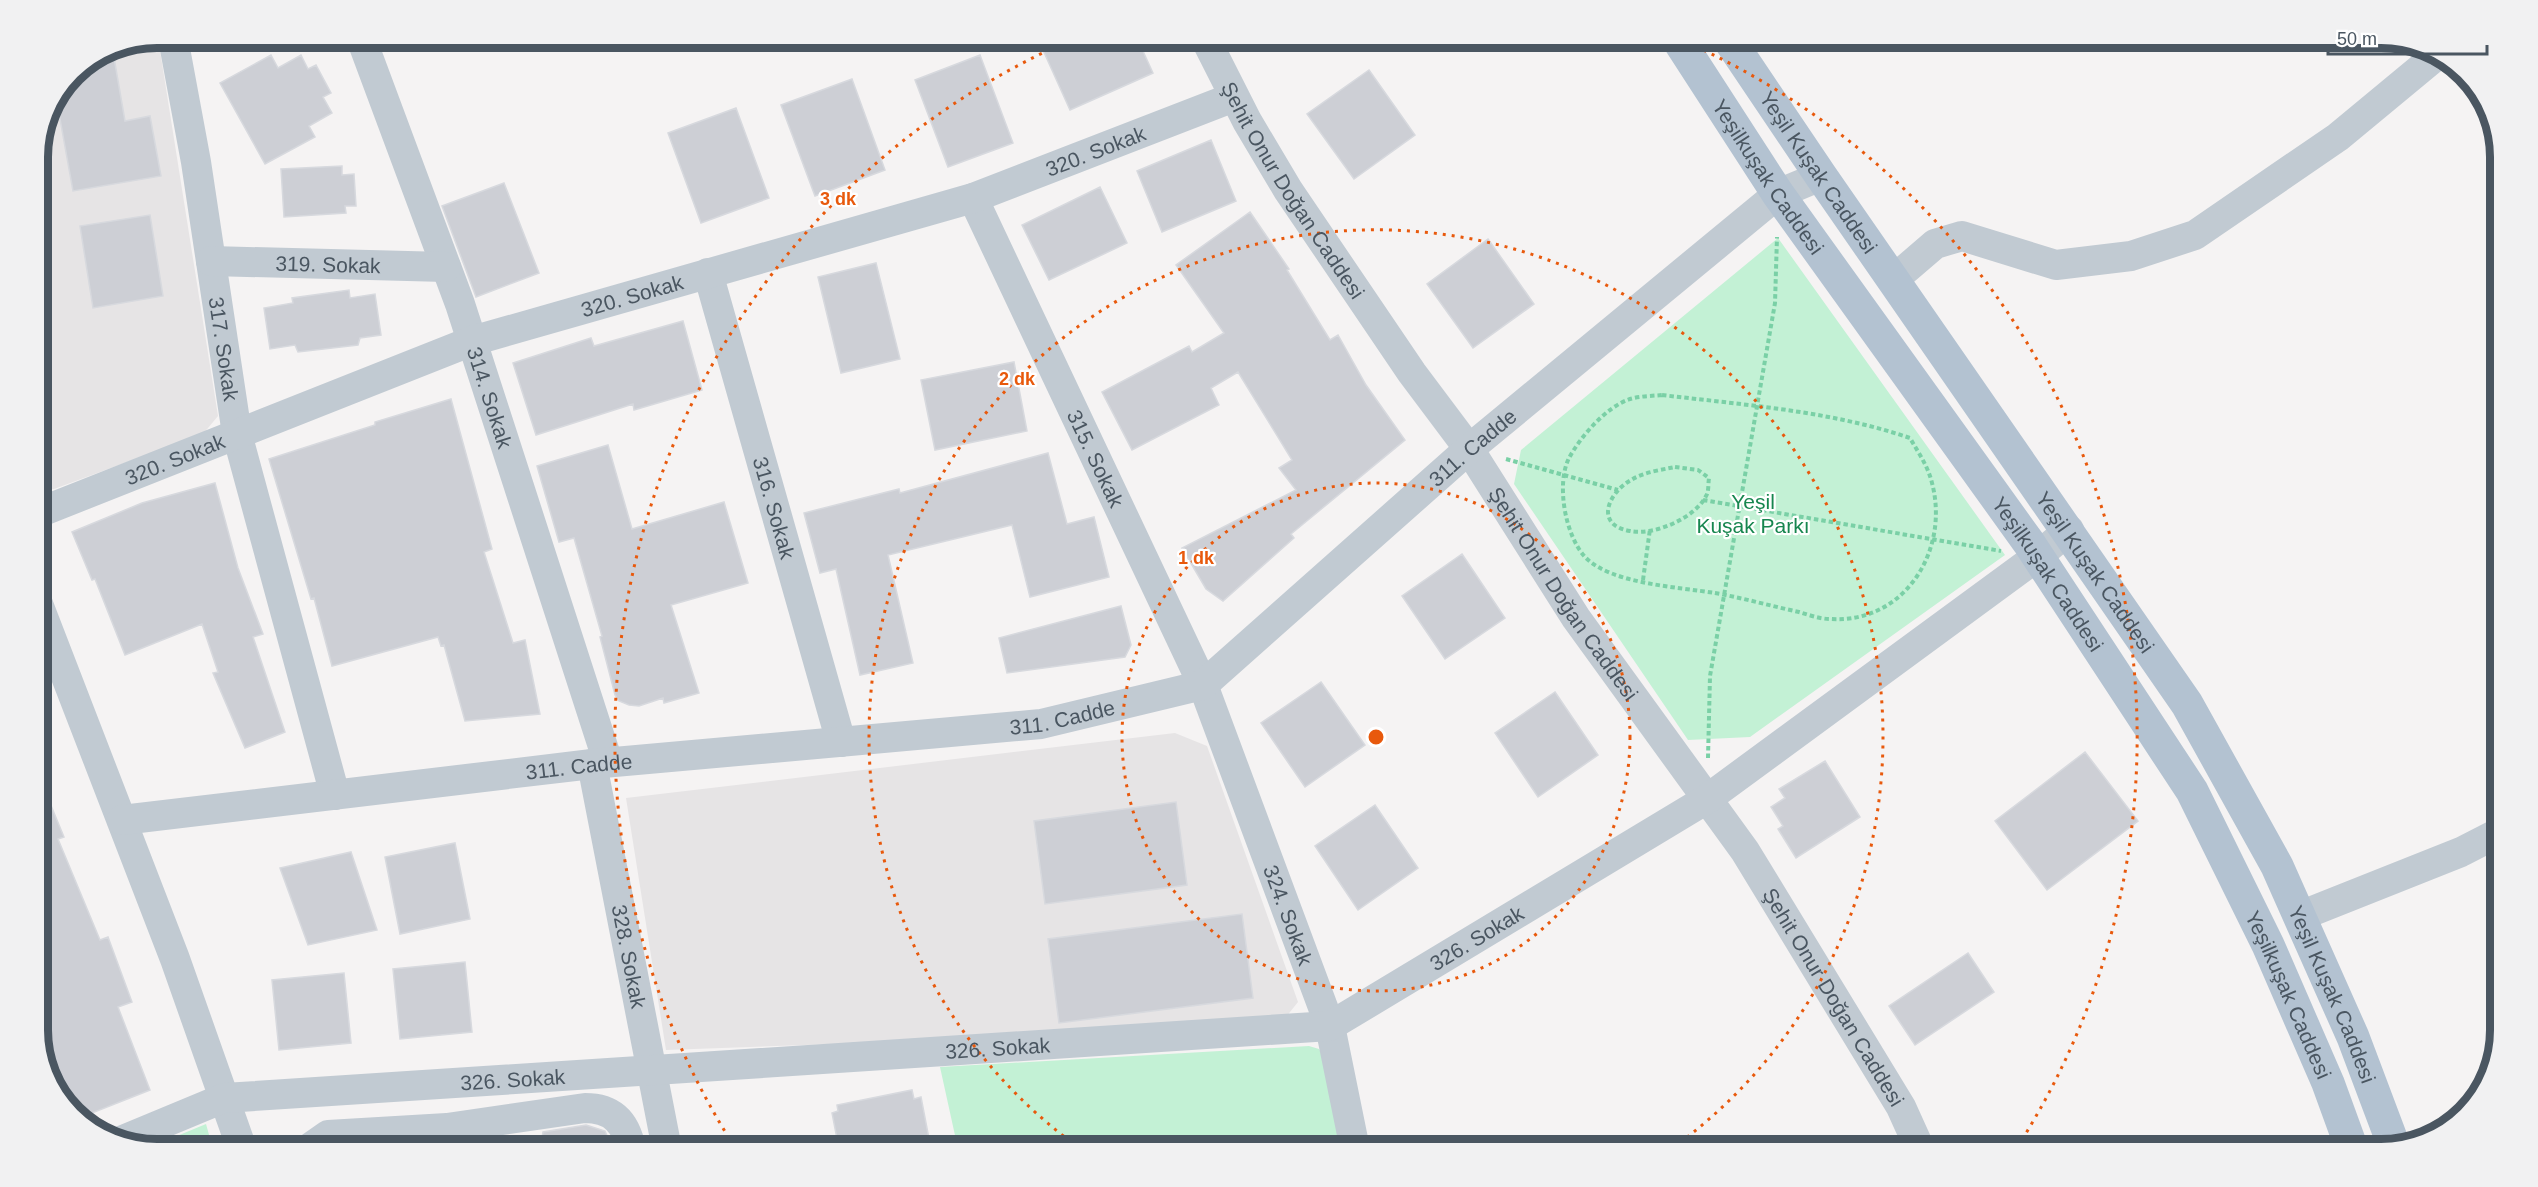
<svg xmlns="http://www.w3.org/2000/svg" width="2538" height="1187" viewBox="0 0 2538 1187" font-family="Arial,sans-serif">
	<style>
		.education { fill: #e6e4e5 }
		.green { fill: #c3f1d5 }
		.building { fill: #cdcfd5; stroke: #d7d9de; stroke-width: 1.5 }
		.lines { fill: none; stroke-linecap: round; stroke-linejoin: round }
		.path { stroke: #7ad0a6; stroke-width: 4; stroke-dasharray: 4.5 3; stroke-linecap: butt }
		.minor { stroke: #c1cad2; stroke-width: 30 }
		.major { stroke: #b3c2d1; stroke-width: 33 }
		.ring { fill: none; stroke: #e8590c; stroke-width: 3; stroke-dasharray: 3 6 }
		.labels { text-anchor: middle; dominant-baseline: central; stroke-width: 4.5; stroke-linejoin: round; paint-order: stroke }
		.street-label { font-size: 21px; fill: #4a5661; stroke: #fff }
		.park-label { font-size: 21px; fill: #17864f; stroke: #fff }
		.rim { fill: none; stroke: #4a5661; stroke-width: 8 }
		.centre { fill: #e8590c; stroke: #fff; stroke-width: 3 }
		.ring-label { font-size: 18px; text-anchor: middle; font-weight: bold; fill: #e8590c; stroke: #fff; stroke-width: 4.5; stroke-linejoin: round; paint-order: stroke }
	</style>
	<rect width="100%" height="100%" fill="#f5f3f3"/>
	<path class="education" d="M 158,38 L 218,416 L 203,434 L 54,489 L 38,488 L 38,150 L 47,111 L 73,72 L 112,46 Z
		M 1175,733 L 1207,746 L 1298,1002 L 1286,1017 L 1006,1038 L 666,1050 L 626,798 Z"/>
	<path class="green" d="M 1778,238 L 2005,555 L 1750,737 L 1688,740 L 1514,484 L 1521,450 Z
		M 1309,1046 L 1319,1049 L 1324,1056 L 1342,1149 L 958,1149 L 940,1067 Z
		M 206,1124 L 213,1149 L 148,1148 Z"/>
	<path class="building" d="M 1066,38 L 1137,38 L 1153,73 L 1070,110 L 1042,48 Z
		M 112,46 L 125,121 L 150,116 L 161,176 L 73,191 L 56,97 L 73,72 Z
		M 271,55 L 278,68 L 301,55 L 308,69 L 316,65 L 331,93 L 323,97 L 332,113 L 309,126 L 315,137 L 265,164 L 220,83 Z
		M 980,55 L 1013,143 L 948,167 L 915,80 Z
		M 1369,70 L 1415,135 L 1354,179 L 1307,114 Z
		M 852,79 L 885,170 L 815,196 L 781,105 Z
		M 736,108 L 769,198 L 701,223 L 668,133 Z
		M 1211,140 L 1236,201 L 1162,232 L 1137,171 Z
		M 342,166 L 342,175 L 354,174 L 356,206 L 345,206 L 346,213 L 284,217 L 281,169 Z
		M 504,183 L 539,273 L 476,297 L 442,206 Z
		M 1100,187 L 1127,243 L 1049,280 L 1022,225 Z
		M 1250,212 L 1289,269 L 1287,270 L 1330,340 L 1338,335 L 1366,385 L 1405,440 L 1291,534 L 1294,538 L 1223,601 L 1206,589 L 1182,548 L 1296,490 L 1279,468 L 1292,460 L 1238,372 L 1211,388 L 1219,405 L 1132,450 L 1102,392 L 1189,346 L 1192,352 L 1224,333 L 1176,265 Z
		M 150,215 L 163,296 L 93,308 L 80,226 Z
		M 1488,239 L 1534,304 L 1473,348 L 1427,284 Z
		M 876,263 L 900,359 L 841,373 L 818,277 Z
		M 349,290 L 350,298 L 375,294 L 381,335 L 360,338 L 358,345 L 298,352 L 295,345 L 270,349 L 264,308 L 293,303 L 292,298 Z
		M 683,321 L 702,390 L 634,410 L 633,404 L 536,435 L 513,363 L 591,338 L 594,346 Z
		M 1014,362 L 1027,431 L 935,450 L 921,380 Z
		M 451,399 L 492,549 L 484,552 L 513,643 L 525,640 L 540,714 L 465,721 L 444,645 L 441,646 L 438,637 L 332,666 L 314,598 L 311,599 L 269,459 L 375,425 L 375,422 Z
		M 608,445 L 632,529 L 724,502 L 748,583 L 671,605 L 699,693 L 664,703 L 663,698 L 639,706 L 629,705 L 619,701 L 615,695 L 600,637 L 602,636 L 574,538 L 559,542 L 537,466 Z
		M 1048,453 L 1067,524 L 1094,517 L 1109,577 L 1030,597 L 1012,525 L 888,555 L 913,663 L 860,675 L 836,569 L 820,573 L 804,513 L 899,489 L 900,493 Z
		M 215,483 L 238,568 L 263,634 L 253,637 L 285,732 L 245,748 L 213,673 L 218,672 L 202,624 L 125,655 L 95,579 L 92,580 L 72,532 L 142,503 Z
		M 1462,554 L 1505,618 L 1445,659 L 1402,596 Z
		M 1121,606 L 1131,645 L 1125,657 L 1007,673 L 999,638 Z
		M 1321,682 L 1365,745 L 1305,787 L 1261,723 Z
		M 1555,692 L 1598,755 L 1538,797 L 1495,733 Z
		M 2085,752 L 2138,821 L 2047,890 L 1995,821 Z
		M 1825,761 L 1860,817 L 1796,858 L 1778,829 L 1783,826 L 1771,807 L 1785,798 L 1779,789 Z
		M 38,774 L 64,837 L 58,839 L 100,940 L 108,937 L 132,1002 L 118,1007 L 150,1090 L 82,1117 L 59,1098 L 47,1065 L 56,1061 L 38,1014 Z
		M 1176,802 L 1187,885 L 1045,904 L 1034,821 Z
		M 1375,805 L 1418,868 L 1358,910 L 1315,846 Z
		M 455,843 L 470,919 L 400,934 L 385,857 Z
		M 351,852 L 377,930 L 308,945 L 280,868 Z
		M 1242,914 L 1253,998 L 1059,1023 L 1048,939 Z
		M 1968,953 L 1994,992 L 1915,1045 L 1889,1006 Z
		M 465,962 L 472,1032 L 400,1039 L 393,969 Z
		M 344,973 L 351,1043 L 279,1050 L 272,980 Z
		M 912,1090 L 914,1099 L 921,1097 L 931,1149 L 839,1149 L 832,1113 L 838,1111 L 837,1105 Z
		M 586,1125 L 605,1131 L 613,1149 L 540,1149 L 543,1132 Z"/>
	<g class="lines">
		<path class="path" d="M 1662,395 C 1745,405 1831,411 1910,438 C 1918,452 1928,466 1932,483 C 1950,551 1904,624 1830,619 C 1820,619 1809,615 1799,612 C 1771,606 1743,598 1715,593 C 1678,587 1611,584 1585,557 C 1565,535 1556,484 1569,458 C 1581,436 1606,407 1630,399 C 1640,396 1652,396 1662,395 Z
			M 1506,459 L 1618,490
			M 1675,467 L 1698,470 L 1709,478 C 1708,484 1709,492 1706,496 C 1695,518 1654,536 1630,531 C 1594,525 1608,493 1631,480 C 1644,472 1661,470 1675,467 Z
			M 1703,500 L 2001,551
			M 1643,580 L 1650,529
			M 1708,758 L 1710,676 L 1775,303 L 1777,237"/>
		<g class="minor">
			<path id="s1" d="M 173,38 L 196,162 L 237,434 L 335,795"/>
			<path id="s2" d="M 361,38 L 460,304 L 608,762"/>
			<path id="s3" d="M 1205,38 L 1247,121 L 1288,190 L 1412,373 L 1469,449 L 1576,618 L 1745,851 L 1901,1107 L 1920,1149"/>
			<path id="s4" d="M 973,198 L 1203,685 L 1330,1026 L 1355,1149"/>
			<path id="s5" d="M 211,261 L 446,267"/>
			<path id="s6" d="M 708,273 L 841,742"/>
			<path d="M 1893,280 L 1935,244 L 1962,236 L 2056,265 L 2131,256 L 2195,235 L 2338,137 L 2437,55"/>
			<path id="s7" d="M 38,513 L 472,341 L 973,198 L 1234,97"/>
			<path d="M 38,604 L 175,959 L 242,1149"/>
			<path id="s8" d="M 592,764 L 667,1149"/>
			<path id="s9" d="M 122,820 L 592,764 L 1041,724 L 1203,685 L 1469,449 L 1778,194 L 1821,176"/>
			<path d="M 2300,916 L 2461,852 L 2500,832"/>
			<path id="s10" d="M 118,1142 L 224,1098 L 1330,1026 L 1707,799 L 2038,556 L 2069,530"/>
			<path d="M 308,1149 L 328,1135 L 447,1128 L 585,1108 C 613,1108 626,1123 631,1149"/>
		</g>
		<g class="major">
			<path id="s11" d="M 1677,38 L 1778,194 L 2029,543 L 2192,791 L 2268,945 L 2328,1083 L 2352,1149"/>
			<path id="s12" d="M 1728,38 L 1821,176 L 2187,704 L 2277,866 L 2353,1037 L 2394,1146"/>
		</g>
	</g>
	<g class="ring">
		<circle cx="1376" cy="737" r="254"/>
		<path d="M1078 1147A507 507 0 1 1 1674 1147"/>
		<path d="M734 1146A761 761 0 0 1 1073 39M1679 39A761 761 0 0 1 2018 1146"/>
	</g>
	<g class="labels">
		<g class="street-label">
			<text stroke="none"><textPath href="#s7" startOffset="1119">320. Sokak</textPath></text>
			<text stroke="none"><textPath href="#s12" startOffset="162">Yeşil Kuşak Caddesi</textPath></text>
			<text stroke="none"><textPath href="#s11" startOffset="166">Yeşilkuşak Caddesi</textPath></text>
			<text stroke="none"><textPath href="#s3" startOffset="176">Şehit Onur Doğan Caddesi</textPath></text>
			<text stroke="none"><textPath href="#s5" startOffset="117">319. Sokak</textPath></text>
			<text stroke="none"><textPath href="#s7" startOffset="633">320. Sokak</textPath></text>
			<text stroke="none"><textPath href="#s1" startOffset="315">317. Sokak</textPath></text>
			<text stroke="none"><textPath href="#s2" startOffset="382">314. Sokak</textPath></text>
			<text stroke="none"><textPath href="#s9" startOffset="1450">311. Cadde</textPath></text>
			<text stroke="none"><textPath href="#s7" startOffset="147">320. Sokak</textPath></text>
			<text stroke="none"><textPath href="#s4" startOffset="288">315. Sokak</textPath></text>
			<text stroke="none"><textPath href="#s6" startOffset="244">316. Sokak</textPath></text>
			<text stroke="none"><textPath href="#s12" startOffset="648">Yeşil Kuşak Caddesi</textPath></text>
			<text stroke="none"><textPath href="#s11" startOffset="652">Yeşilkuşak Caddesi</textPath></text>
			<text stroke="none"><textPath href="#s3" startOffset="662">Şehit Onur Doğan Caddesi</textPath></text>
			<text stroke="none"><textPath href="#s9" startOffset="946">311. Cadde</textPath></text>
			<text stroke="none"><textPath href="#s9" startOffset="460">311. Cadde</textPath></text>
			<text stroke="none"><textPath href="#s4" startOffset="784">324. Sokak</textPath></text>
			<text stroke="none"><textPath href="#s10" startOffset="1394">326. Sokak</textPath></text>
			<text stroke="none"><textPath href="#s8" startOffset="196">328. Sokak</textPath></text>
			<text stroke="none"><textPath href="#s11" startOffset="1138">Yeşilkuşak Caddesi</textPath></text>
			<text stroke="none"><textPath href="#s12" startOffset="1134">Yeşil Kuşak Caddesi</textPath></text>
			<text stroke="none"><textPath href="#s3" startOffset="1148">Şehit Onur Doğan Caddesi</textPath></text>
			<text stroke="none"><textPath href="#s10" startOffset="890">326. Sokak</textPath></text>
			<text stroke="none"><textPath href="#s10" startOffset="404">326. Sokak</textPath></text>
		</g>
		<g class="park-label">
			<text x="1753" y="501">Yeşil<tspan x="1753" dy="24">Kuşak Parkı</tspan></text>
		</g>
	</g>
	<path d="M0 0H2538V1187H0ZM157 48H2381A109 109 0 0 1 2490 157V1030A109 109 0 0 1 2381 1139H157A109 109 0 0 1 48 1030V157A109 109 0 0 1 157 48Z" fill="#f1f1f2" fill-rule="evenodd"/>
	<path class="rim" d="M157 48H2381A109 109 0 0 1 2490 157V1030A109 109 0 0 1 2381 1139H157A109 109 0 0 1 48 1030V157A109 109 0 0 1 157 48Z"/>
	<circle cx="1376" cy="737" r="9" class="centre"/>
	<g class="ring-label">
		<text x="838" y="205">3 dk</text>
		<text x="1017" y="385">2 dk</text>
		<text x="1196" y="564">1 dk</text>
	</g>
	<path d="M2328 45v9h159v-9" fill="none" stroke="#4a5661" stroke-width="3"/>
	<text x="2337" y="45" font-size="18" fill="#4a5661" stroke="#ffffff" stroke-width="4.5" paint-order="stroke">50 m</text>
</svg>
